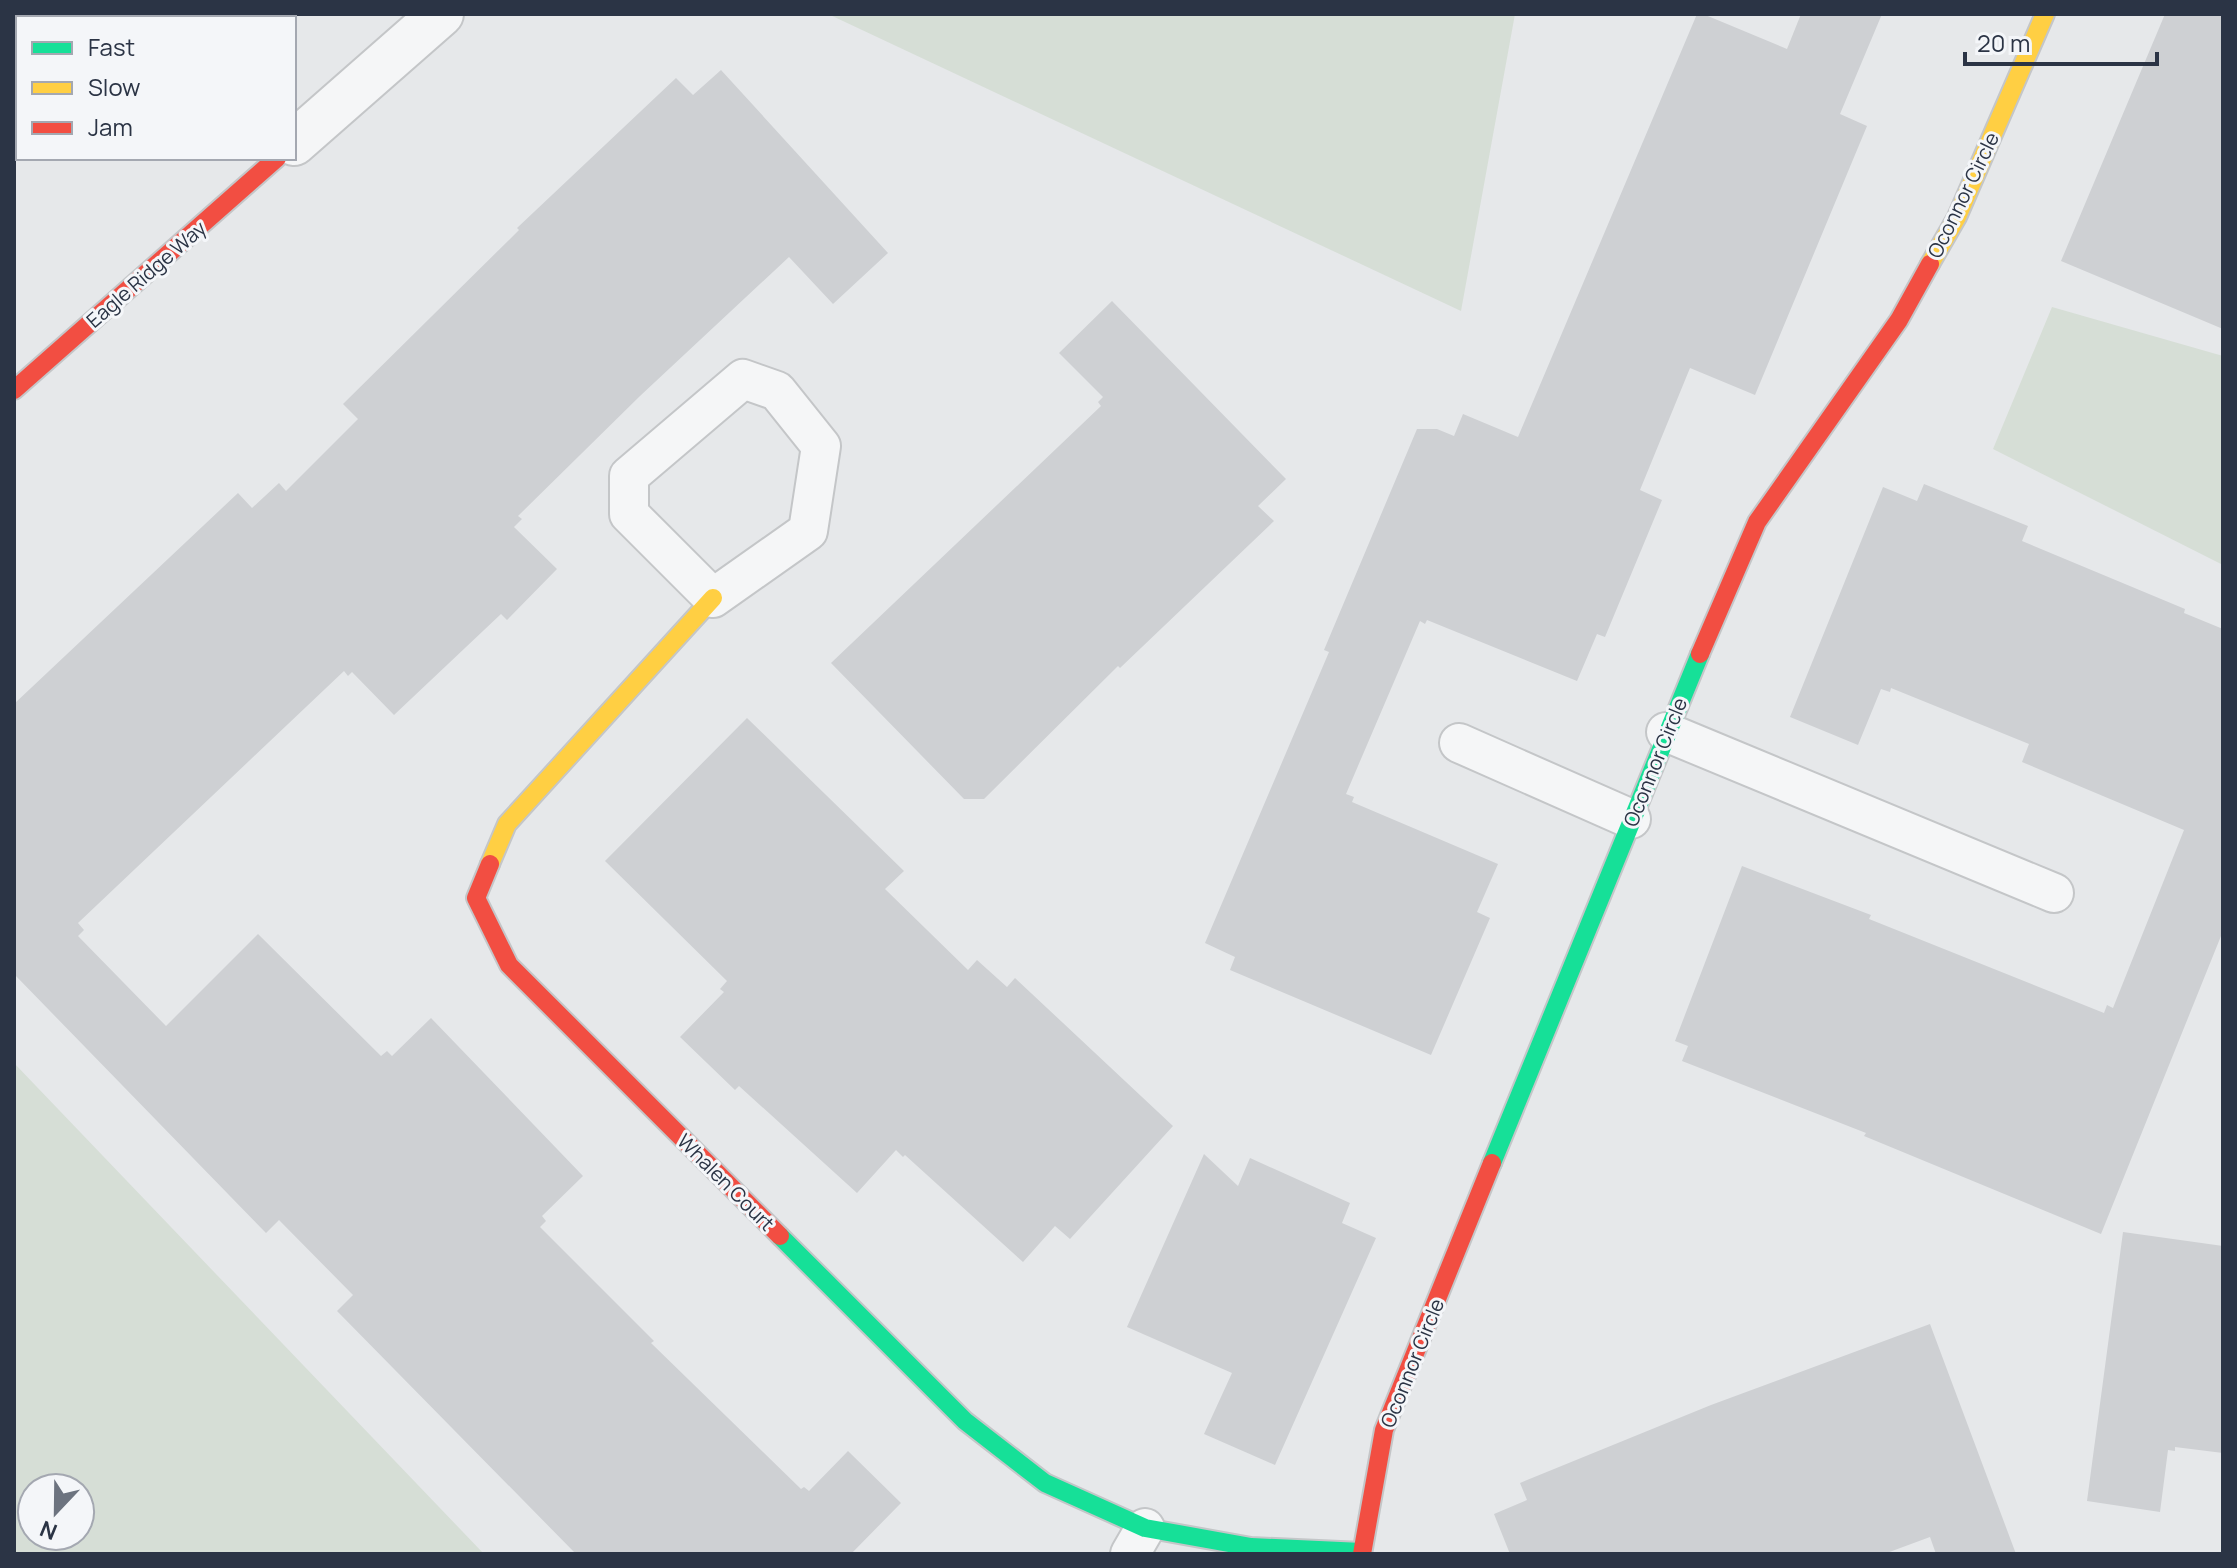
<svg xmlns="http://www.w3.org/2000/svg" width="2237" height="1568" viewBox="0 0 2237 1568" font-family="Manrope,sans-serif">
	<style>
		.green { fill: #d6ded6; fill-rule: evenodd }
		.building { fill: #ced0d3 }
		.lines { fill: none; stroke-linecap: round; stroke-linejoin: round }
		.lane-casing { stroke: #c4c6c8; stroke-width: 42 }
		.street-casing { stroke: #c4c6c8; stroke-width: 48 }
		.fast-casing { stroke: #c4c6c8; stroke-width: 22 }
		.slow-casing { stroke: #c4c6c8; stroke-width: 22 }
		.jam-casing { stroke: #c4c6c8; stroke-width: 22 }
		.lane { stroke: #f5f6f7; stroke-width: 38 }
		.street { stroke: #f5f6f7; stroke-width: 44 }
		.fast { stroke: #16e098; stroke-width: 18 }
		.slow { stroke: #ffcf43; stroke-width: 18 }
		.jam { stroke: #f24e42; stroke-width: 18 }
		.labels { text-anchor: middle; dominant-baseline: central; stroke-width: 6; stroke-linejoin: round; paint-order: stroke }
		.street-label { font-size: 20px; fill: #2b3445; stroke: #f4f6f9 }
	</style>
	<rect width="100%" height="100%" fill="#e6e8ea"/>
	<path class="green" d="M 828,14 L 1515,14 L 1461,311 Z
		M 2052,307 L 2223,356 L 2223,565 L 1993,449 Z
		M 14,1063 L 484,1554 L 14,1554 ZM 32,1488 L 80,1488 L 80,1536 L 32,1536 Z"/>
	<path class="building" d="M 1697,14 L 1703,14 L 1787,49 L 1801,14 L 1882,14 L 1840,114 L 1867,126 L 1755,395 L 1690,368 L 1640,490 L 1662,500 L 1605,637 L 1597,634 L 1577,681 L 1427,620 L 1425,624 L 1420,621 L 1346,794 L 1354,797 L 1352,802 L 1498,864 L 1477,912 L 1490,918 L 1431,1055 L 1230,970 L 1235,957 L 1205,943 L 1329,652 L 1324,650 L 1417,429 L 1437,429 L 1454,436 L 1463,414 L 1518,437 Z
		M 2165,14 L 2223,14 L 2223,329 L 2061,261 Z
		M 721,70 L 888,253 L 833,304 L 789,257 L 640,396 L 518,516 L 522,519 L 514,527 L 557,569 L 507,620 L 501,614 L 394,715 L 352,672 L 348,676 L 344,671 L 78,923 L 84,930 L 78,936 L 166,1026 L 258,934 L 381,1056 L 387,1051 L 392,1056 L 431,1018 L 583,1176 L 542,1216 L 546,1221 L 540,1227 L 654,1341 L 651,1343 L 801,1489 L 804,1487 L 809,1491 L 848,1451 L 901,1503 L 851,1554 L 576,1554 L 337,1311 L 353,1295 L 279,1220 L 266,1233 L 14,974 L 14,704 L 238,493 L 252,508 L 279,483 L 286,491 L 358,419 L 343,404 L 519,230 L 517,228 L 676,78 L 693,95 Z
		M 1112,301 L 1286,479 L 1258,506 L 1274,521 L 1120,668 L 1118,666 L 984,799 L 964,799 L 831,663 L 1101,406 L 1098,402 L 1103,397 L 1059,353 Z
		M 1924,484 L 2028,526 L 2022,541 L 2185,609 L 2184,613 L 2223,629 L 2223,931 L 2101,1234 L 1864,1136 L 1866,1133 L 1682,1061 L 1688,1046 L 1675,1041 L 1742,866 L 1871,915 L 1869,919 L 2104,1013 L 2107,1005 L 2113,1008 L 2184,830 L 2022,762 L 2029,744 L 1891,688 L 1890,692 L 1881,689 L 1858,745 L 1790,717 L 1883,487 L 1917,501 Z
		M 747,718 L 904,871 L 885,889 L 968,970 L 977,960 L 1007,987 L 1015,978 L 1173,1126 L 1070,1239 L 1055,1226 L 1023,1262 L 905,1155 L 903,1157 L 896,1150 L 857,1193 L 739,1086 L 735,1090 L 680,1037 L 724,992 L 720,989 L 727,981 L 605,861 Z
		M 1204,1154 L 1238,1186 L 1250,1158 L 1350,1203 L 1342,1223 L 1376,1238 L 1275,1465 L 1204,1434 L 1232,1373 L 1127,1327 Z
		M 2123,1232 L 2223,1246 L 2223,1453 L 2175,1447 L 2175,1451 L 2168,1450 L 2160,1512 L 2087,1501 Z
		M 1930,1324 L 2016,1554 L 1936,1554 L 1930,1537 L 1884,1554 L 1510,1554 L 1494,1514 L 1527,1500 L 1520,1483 L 1711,1405 Z"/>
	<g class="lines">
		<g class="lane-casing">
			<path id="lane" d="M 743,379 L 777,391 L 821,446 L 808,531 L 713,598 L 629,514 L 629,476 Z
				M 1666,732 L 2054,893
				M 1459,743 L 1631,819
				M 1130,1554 L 1145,1528"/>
		</g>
		<g class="street-casing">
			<path id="street" d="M 294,143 L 441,14"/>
		</g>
		<g class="fast-casing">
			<path id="fast" d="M 1492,1163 L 1700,654
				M 780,1236 L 965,1421 L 1045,1483 L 1145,1528 L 1251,1547 L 1362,1552"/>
		</g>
		<g class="slow-casing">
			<path id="slow" d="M 1930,264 L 1957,217 L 2045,14
				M 490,864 L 507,824 L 713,598"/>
		</g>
		<g class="jam-casing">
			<path id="jam" d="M 14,390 L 277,158
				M 1700,654 L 1757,522 L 1899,320 L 1930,264
				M 490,864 L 476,898 L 509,965 L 780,1236
				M 1362,1554 L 1384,1430 L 1492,1163"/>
		</g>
		<use href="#lane" class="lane"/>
		<use href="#street" class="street"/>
		<use href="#fast" class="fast"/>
		<use href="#slow" class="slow"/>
		<use href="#jam" class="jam"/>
	</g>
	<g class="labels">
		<g class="street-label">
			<text transform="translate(1963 195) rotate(-64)">Oconnor Circle</text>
			<text transform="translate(146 274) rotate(-41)">Eagle Ridge Way</text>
			<text transform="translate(1655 762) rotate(-68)">Oconnor Circle</text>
			<text transform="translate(726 1182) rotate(45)">Whalen Court</text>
			<text transform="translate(1412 1363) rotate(-68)">Oconnor Circle</text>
		</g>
	</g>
	<rect width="2237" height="1568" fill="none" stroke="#2b3445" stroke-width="32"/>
	<rect x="16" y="16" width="280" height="144" fill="#f4f6f9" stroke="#a4a8b1" stroke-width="2"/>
	<rect x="32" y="42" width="40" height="12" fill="#16e098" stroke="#a4a8b1" stroke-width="2"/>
	<text x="88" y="56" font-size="24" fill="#2b3445">Fast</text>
	<rect x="32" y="82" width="40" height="12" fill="#ffcf43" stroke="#a4a8b1" stroke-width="2"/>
	<text x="88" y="96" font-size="24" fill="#2b3445">Slow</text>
	<rect x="32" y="122" width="40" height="12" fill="#f24e42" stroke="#a4a8b1" stroke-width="2"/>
	<text x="88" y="136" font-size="24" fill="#2b3445">Jam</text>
	<g transform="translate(56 1512) rotate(202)"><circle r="38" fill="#f4f6f9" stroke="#a4a8b1" stroke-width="2"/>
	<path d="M0-6L14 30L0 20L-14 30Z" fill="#6c737f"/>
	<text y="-12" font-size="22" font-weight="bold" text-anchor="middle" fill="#2b3445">N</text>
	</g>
	<path d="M1965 52v12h192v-12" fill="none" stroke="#2b3445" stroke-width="4"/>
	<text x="1977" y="52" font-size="24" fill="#2b3445" stroke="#f4f6f9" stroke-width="6" paint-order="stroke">20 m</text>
</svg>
